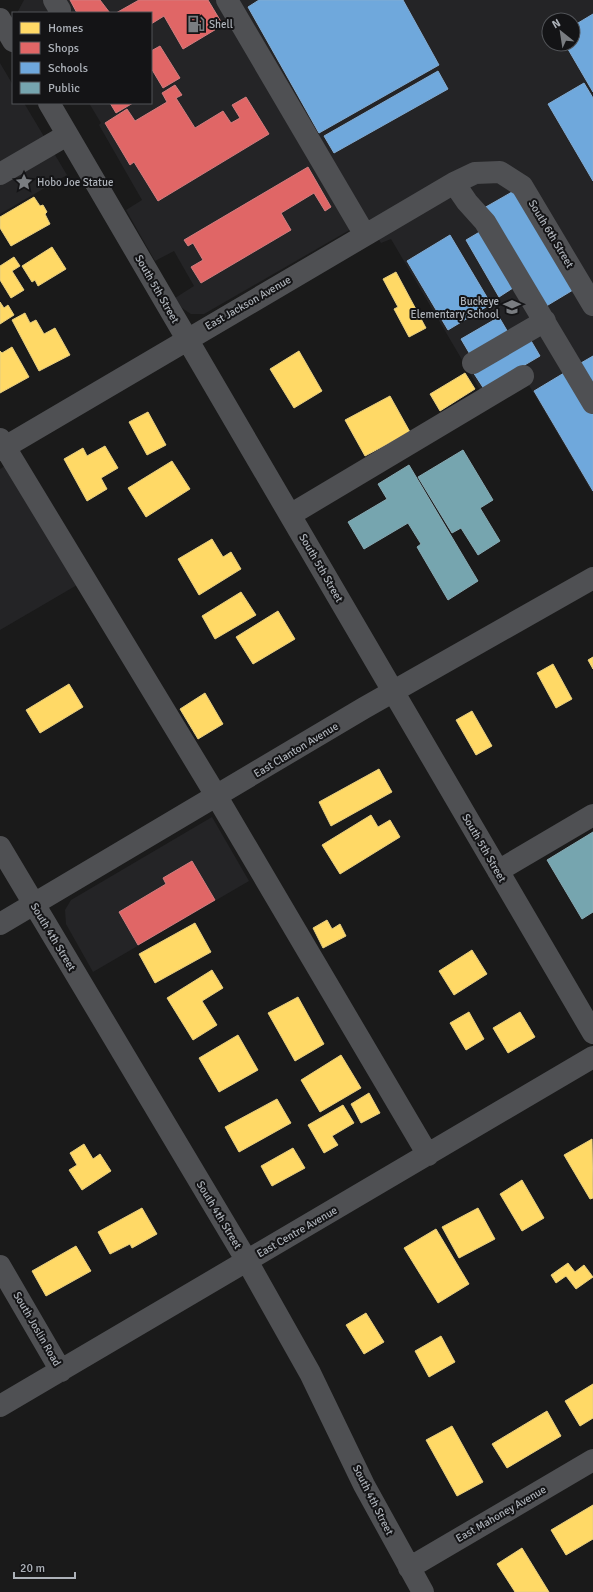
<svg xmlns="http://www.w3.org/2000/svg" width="593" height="1592" viewBox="0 0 593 1592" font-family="Signika,sans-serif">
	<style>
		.built { fill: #242426; fill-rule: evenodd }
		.homes { fill: #ffd966; stroke: #e6cd7f }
		.shops { fill: #e06666; stroke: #d17d7f }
		.schools { fill: #6fa8dc; stroke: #82abd2 }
		.public { fill: #76a5af; stroke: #86a9b2 }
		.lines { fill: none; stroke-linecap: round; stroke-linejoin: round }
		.minor { stroke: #4f5053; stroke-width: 22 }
		.labels { text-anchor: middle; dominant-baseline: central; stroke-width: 4; stroke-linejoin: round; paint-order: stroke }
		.poi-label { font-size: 11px; fill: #adb2b9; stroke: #141416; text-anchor: start }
		.street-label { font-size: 11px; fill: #adb2b9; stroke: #141416 }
	</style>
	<rect width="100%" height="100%" fill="#1a1a1a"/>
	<path class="built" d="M 24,0 L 593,0 L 593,494 L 520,370 L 481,392 L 391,239 L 381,243 L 367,220 L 204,314 L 191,314 L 182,308 L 175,298 L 194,286 L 174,251 L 155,261 L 126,210 L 142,200 L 99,125 L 101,123 L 89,103 L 151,103 L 151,13 L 17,13 ZM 549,20 L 573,20 L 573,44 L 549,44 Z
		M 0,63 L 13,85 L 13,103 L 24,103 L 67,175 L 0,214 Z
		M 8,464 L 77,585 L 0,630 L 0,469 Z
		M 212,817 L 249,881 L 93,972 L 66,924 L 65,910 L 71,900 Z"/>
	<path class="homes" d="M 34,197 L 40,206 L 43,205 L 47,212 L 45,214 L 50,224 L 11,246 L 0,228 L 0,217 Z
		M 52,247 L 66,269 L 38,286 L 35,280 L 32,282 L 22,266 Z
		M 14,257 L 20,266 L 12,271 L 24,290 L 11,298 L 0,280 L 0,266 Z
		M 396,272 L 426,328 L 409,337 L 394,309 L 398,307 L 383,279 Z
		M 0,302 L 4,308 L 8,305 L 14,315 L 0,324 Z
		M 25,313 L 30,323 L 36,320 L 44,334 L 55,328 L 70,355 L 39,371 L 12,320 Z
		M 12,347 L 29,377 L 0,393 L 0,351 L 2,353 Z
		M 299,351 L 322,391 L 294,408 L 270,369 Z
		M 465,373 L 475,389 L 440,411 L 430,394 Z
		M 390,396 L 410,432 L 365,456 L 345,420 Z
		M 148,412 L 166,445 L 147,455 L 129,422 Z
		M 105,446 L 118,468 L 101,478 L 107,489 L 87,501 L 64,459 L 83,448 L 87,456 Z
		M 172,461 L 190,489 L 146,517 L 128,488 Z
		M 212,539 L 223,557 L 231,552 L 241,569 L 199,595 L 178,559 Z
		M 241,592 L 256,615 L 215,639 L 202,616 Z
		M 278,611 L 295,639 L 253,664 L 236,637 Z
		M 593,657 L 593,669 L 588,660 Z
		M 553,664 L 572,699 L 556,708 L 537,673 Z
		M 69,684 L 83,707 L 40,733 L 26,710 Z
		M 205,693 L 223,724 L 198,739 L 180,709 Z
		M 472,711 L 492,746 L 476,755 L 456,720 Z
		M 379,769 L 392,792 L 331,826 L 319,802 Z
		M 371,815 L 378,827 L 390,820 L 400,837 L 340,874 L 322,845 Z
		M 327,920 L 332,929 L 340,924 L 346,936 L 323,948 L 313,928 Z
		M 195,923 L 211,952 L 155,983 L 139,954 Z
		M 472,950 L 487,974 L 454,995 L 439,971 Z
		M 212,970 L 223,988 L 202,1001 L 217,1025 L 193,1040 L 167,998 Z
		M 298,997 L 324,1044 L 295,1061 L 268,1013 Z
		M 469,1012 L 484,1039 L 466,1050 L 450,1023 Z
		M 520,1012 L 535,1037 L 508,1053 L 493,1028 Z
		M 238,1035 L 258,1070 L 219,1092 L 199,1058 Z
		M 341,1055 L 361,1088 L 320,1112 L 301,1080 Z
		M 369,1093 L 380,1113 L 361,1123 L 351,1104 Z
		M 277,1099 L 291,1123 L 239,1152 L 225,1127 Z
		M 343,1105 L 354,1123 L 332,1136 L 338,1145 L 324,1153 L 308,1125 Z
		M 592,1139 L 593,1198 L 590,1199 L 564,1155 Z
		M 84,1144 L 93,1159 L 100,1154 L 111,1171 L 82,1190 L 69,1170 L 77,1165 L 70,1153 Z
		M 293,1148 L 305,1168 L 272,1186 L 261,1166 Z
		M 522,1180 L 544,1218 L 522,1231 L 500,1194 Z
		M 142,1208 L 157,1234 L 132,1248 L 130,1244 L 110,1254 L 98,1232 Z
		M 478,1208 L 495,1239 L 459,1258 L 442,1227 Z
		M 436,1229 L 469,1284 L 438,1303 L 404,1248 Z
		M 76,1246 L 91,1271 L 46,1296 L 32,1271 Z
		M 568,1263 L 575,1272 L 584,1265 L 593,1277 L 576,1289 L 566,1276 L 556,1283 L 551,1275 Z
		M 366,1313 L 384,1342 L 364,1354 L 346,1325 Z
		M 441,1336 L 455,1362 L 429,1377 L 415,1351 Z
		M 593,1384 L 593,1418 L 580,1426 L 565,1401 Z
		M 547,1411 L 561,1436 L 507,1468 L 492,1444 Z
		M 452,1426 L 483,1482 L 457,1496 L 426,1440 Z
		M 593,1505 L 593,1539 L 566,1555 L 551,1530 Z
		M 522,1548 L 549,1592 L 515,1592 L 497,1564 Z"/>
	<path class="shops" d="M 70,0 L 100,0 L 110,13 L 77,13 Z
		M 139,0 L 208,0 L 223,25 L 183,49 L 164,16 L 151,24 L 151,13 L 116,13 Z
		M 160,46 L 180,78 L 163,88 L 151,68 L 151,51 Z
		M 175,85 L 182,95 L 176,98 L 195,128 L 223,111 L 231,123 L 240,118 L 232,105 L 246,97 L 269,134 L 158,201 L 134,162 L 130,165 L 105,123 L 127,109 L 135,121 L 167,102 L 162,93 Z
		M 110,103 L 133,103 L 116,113 Z
		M 308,167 L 331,207 L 325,211 L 314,193 L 281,213 L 291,230 L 201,283 L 191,267 L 203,260 L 193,243 L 188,246 L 184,240 Z
		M 192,861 L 215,900 L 138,945 L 119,912 L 166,884 L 163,878 Z"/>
	<path class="schools" d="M 259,0 L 403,0 L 439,65 L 319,133 L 248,7 Z
		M 593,14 L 593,92 L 565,44 L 573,44 L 573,26 Z
		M 438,71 L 448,89 L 334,153 L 324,136 Z
		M 584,83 L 593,98 L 593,181 L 548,104 Z
		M 519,188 L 578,287 L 543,308 L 484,208 Z
		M 483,230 L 516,286 L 499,297 L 466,240 Z
		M 450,235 L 491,304 L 448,330 L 407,261 Z
		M 499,317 L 509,334 L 471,356 L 461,339 Z
		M 530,339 L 540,356 L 484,389 L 473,372 Z
		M 593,356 L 593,399 L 574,367 Z
		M 569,370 L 593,410 L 593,491 L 534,391 Z"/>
	<path class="public" d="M 463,450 L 493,500 L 480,508 L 500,541 L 478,555 L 461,528 L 452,533 L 418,477 Z
		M 409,465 L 478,581 L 448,600 L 417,547 L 421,544 L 408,523 L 364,549 L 348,522 L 387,499 L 378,484 Z
		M 593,832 L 593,912 L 582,919 L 547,860 Z"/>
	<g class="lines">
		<path class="minor" d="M 54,0 L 60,10 L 59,13
			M 227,0 L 365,235
			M 0,19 L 13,41
			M 49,103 L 593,1033
			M 0,174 L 67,135
			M 454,183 L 467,202 L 485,222 L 593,403
			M 473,363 L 545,321
			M 0,439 L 217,797 L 428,1155
			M 0,450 L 454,183 L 475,173 L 500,172 L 522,186 L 593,305
			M 290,515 L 523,376
			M 0,847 L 247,1261 L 310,1373 L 364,1485 L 423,1592
			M 498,871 L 593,815
			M 0,924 L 364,708 L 593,578
			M 0,1266 L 61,1371
			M 0,1406 L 593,1057
			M 409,1568 L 593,1460"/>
	</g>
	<defs>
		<g id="fuel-bare" transform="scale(1.38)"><path d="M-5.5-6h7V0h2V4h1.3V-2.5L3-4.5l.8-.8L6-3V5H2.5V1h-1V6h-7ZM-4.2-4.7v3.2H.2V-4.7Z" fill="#7a7d81" stroke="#141416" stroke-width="2.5" paint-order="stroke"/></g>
		<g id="sight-bare" transform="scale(1.38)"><path d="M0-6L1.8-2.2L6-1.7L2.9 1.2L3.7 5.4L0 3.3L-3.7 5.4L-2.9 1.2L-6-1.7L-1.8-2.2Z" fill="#7a7d81" stroke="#141416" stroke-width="2.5" paint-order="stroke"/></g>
		<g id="school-bare" transform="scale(1.38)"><path d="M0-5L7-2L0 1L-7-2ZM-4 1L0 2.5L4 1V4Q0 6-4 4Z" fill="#7a7d81" stroke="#141416" stroke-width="2.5" paint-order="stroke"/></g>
	</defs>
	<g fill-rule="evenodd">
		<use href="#fuel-bare" x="196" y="24"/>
		<use href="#sight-bare" x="24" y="182"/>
		<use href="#school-bare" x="512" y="307"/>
	</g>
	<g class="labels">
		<g class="poi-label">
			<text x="209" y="24">Shell</text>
			<text x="37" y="182">Hobo Joe Statue</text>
			<text x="499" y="301" text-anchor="end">Buckeye<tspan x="499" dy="13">Elementary School</tspan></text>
		</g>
		<g class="street-label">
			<text transform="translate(551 234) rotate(59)">South 6th Street</text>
			<text transform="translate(157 289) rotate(60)">South 5th Street</text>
			<text transform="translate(248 303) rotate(-30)">East Jackson Avenue</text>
			<text transform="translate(321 568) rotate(60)">South 5th Street</text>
			<text transform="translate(296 750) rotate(-31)">East Clanton Avenue</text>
			<text transform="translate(484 848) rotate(60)">South 5th Street</text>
			<text transform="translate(53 937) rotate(59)">South 4th Street</text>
			<text transform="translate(219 1215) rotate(59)">South 4th Street</text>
			<text transform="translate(297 1232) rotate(-30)">East Centre Avenue</text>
			<text transform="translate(37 1329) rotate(60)">South Joslin Road</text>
			<text transform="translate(373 1500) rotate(63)">South 4th Street</text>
			<text transform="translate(501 1514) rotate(-30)">East Mahoney Avenue</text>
		</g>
	</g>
	<rect x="12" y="12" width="140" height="92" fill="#141416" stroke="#515357"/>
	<rect x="20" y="22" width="20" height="12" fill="#ffd966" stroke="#515357"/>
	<text x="48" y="32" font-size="12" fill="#adb2b9">Homes</text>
	<rect x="20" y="42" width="20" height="12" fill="#e06666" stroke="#515357"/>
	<text x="48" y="52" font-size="12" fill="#adb2b9">Shops</text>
	<rect x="20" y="62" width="20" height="12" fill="#6fa8dc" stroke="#515357"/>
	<text x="48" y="72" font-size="12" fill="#adb2b9">Schools</text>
	<rect x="20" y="82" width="20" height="12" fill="#76a5af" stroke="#515357"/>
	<text x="48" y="92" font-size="12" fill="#adb2b9">Public</text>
	<g transform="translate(561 32) rotate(330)"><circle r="19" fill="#141416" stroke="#515357"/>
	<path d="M0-3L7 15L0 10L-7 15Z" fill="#7a7d81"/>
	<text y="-6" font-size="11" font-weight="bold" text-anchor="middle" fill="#adb2b9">N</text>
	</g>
	<path d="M14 1572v6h61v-6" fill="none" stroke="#adb2b9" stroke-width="2"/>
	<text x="20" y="1572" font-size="12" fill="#adb2b9" stroke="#141416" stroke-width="3" paint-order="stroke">20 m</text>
</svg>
